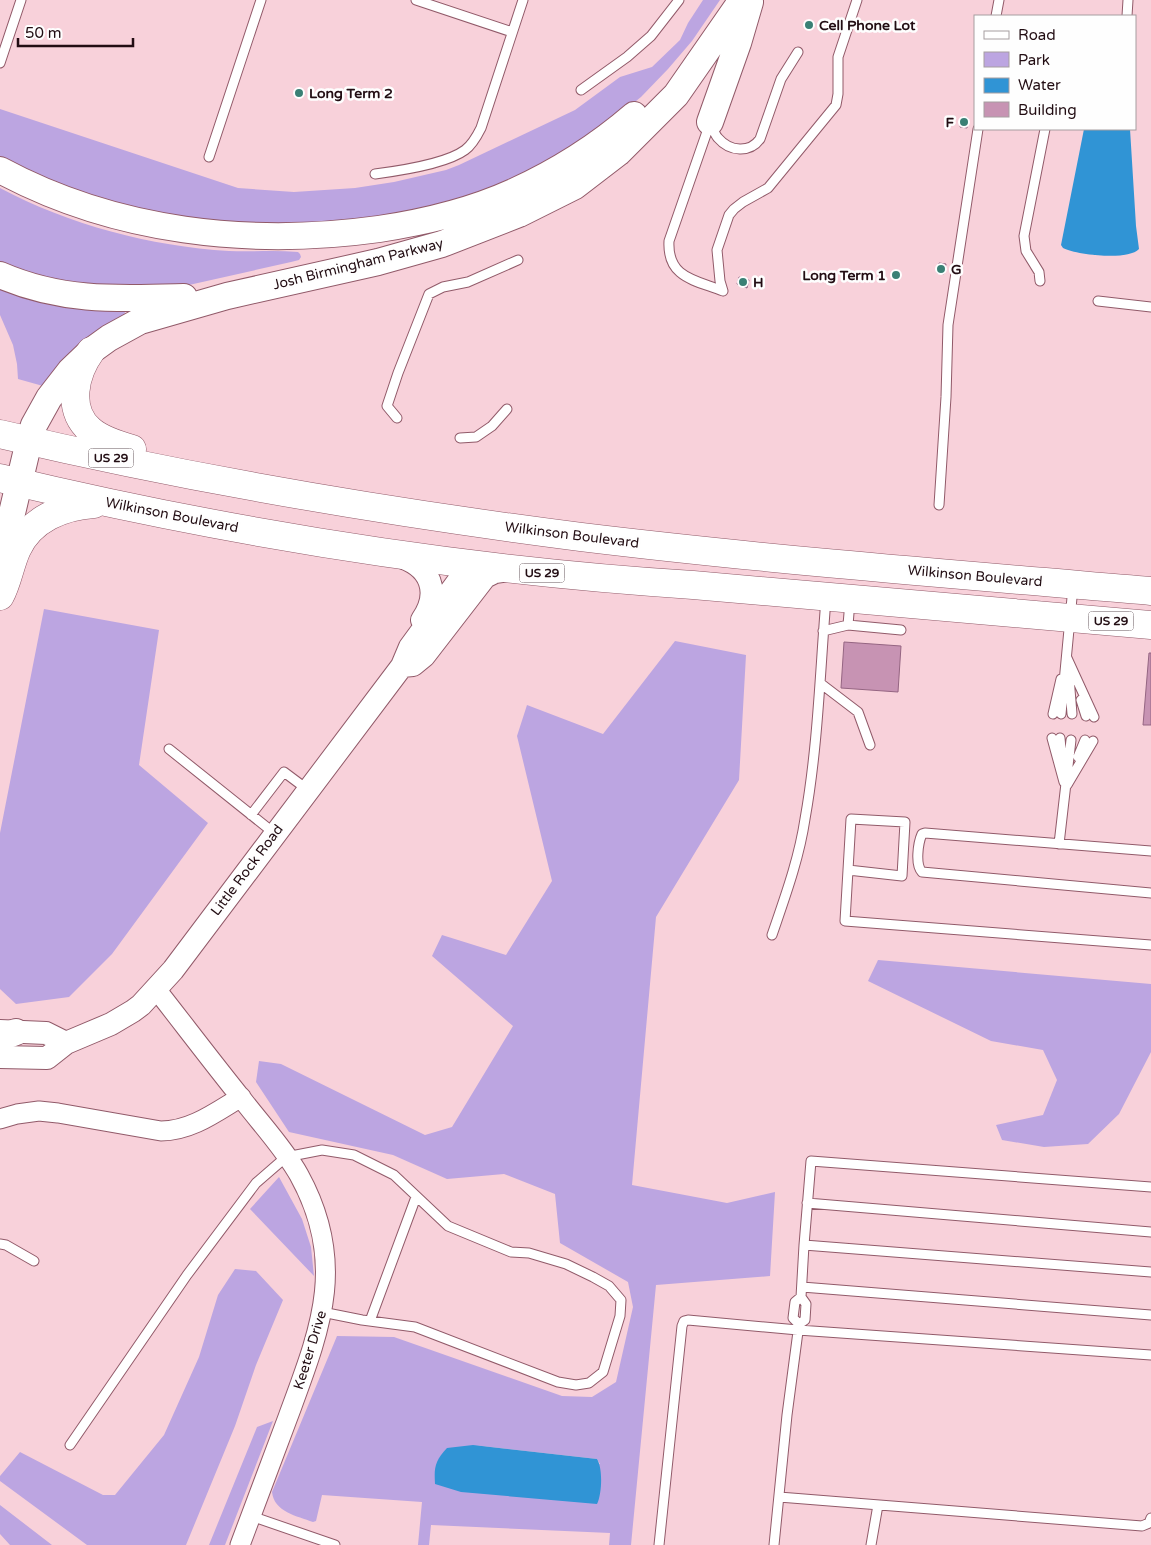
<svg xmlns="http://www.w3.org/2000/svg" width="1151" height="1545" viewBox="0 0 1151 1545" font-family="'Varela Round',sans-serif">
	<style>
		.green { fill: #bca5e1; fill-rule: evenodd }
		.water { fill: #3094d5 }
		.building { fill: #c793b3; stroke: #956582 }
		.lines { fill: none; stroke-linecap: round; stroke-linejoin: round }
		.service-casing { stroke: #915a69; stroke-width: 11 }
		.minor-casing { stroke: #915a69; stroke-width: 21 }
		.tertiary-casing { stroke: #915a69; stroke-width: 24 }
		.secondary-casing { stroke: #915a69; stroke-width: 28 }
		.primary-casing { stroke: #915a69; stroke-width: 29 }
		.service { stroke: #fff; stroke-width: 9 }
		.minor { stroke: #fff; stroke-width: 19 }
		.tertiary { stroke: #fff; stroke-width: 22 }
		.secondary { stroke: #fff; stroke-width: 26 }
		.primary { stroke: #fff; stroke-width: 28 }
		.poi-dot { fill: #3a8075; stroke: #fefefe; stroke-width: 2 }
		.labels { text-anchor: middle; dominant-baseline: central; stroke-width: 5; stroke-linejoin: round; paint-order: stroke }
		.shield { fill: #fefefe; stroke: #64555a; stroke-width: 1 }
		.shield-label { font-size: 12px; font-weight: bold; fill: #220d13 }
		.poi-label { font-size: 14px; font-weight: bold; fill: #220d13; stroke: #fefefe; text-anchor: start }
		.street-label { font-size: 14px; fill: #220d13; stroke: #fefefe }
	</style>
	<rect width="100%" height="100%" fill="#f8d1da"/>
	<path class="green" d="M 703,0 L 720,0 L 692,41 L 668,69 L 641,97 L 588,140 L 490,191 L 424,210 L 315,225 L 218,224 L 94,199 L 0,159 L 0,109 L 238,188 L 294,192 L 355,188 L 394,182 L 446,170 L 459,165 L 575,110 L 620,77 L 652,67 L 680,40 L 688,23 Z
		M 0,188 C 70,225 150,246 229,251 C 252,252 275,250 298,252 L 300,254 L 301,257 L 299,260 L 291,262 L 171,289 L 124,293 L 0,268 Z
		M 0,284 L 124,310 L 125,313 L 124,316 L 43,386 L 18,379 L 17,364 L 13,345 L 0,315 Z
		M 44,609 L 159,630 L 139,765 L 208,823 L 112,954 L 69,997 L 16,1004 L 0,989 L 0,833 Z
		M 675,641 L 746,655 L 739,780 L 656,917 L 632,1185 L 727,1203 L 775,1192 L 770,1276 L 656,1285 L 631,1545 L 609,1545 L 610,1533 L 431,1525 L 429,1545 L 418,1545 L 422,1502 L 322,1495 L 316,1521 L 313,1522 C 297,1516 274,1512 272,1492 L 337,1336 L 394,1337 L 562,1396 L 592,1397 L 616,1382 L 633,1307 L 628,1282 L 560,1243 L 555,1194 L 504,1174 L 447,1179 L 393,1155 L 289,1132 L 256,1082 L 259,1061 L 281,1064 L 425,1135 L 452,1127 L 513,1026 L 432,956 L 442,935 L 506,955 L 552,881 L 517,736 L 527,705 L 603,734 ZM 473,1445 L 597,1459 L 600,1464 Z
		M 878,960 L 1151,984 L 1151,1052 L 1119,1114 L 1088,1144 L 1044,1147 L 1002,1140 L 996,1125 L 1043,1115 L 1057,1080 L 1043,1050 L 991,1041 L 868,981 Z
		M 279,1177 L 302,1219 L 311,1247 L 314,1276 L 250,1209 Z
		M 235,1269 L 256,1271 L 283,1300 L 256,1365 L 235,1426 L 186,1545 L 87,1545 L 0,1481 L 0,1476 L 20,1452 L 103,1495 L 115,1495 L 164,1435 L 199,1357 L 218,1295 Z
		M 273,1421 L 225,1545 L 209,1545 L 257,1427 Z
		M 0,1505 L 52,1545 L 10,1545 L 0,1534 Z"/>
	<path class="water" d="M 1084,129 L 1130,129 L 1136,226 L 1139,249 C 1128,261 1077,255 1063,248 L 1061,245 Z
		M 473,1445 L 597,1459 C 603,1468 602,1494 597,1504 L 461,1492 L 435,1484 C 434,1467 435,1461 447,1448 Z"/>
	<path class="building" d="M 962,117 L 968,118 L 967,128 L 960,127 Z
		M 939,263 L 946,264 L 944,274 L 937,273 Z
		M 739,277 L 749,280 L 747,288 L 737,284 Z
		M 844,642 L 901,646 L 898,692 L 841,688 Z
		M 1149,653 L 1151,653 L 1151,725 L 1143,725 Z"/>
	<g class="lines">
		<g class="service-casing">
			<path id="service" d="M 416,0 L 512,32
				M 996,16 L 999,0
				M 1127,16 L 1128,0
				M 0,63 L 21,0
				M 581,90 L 627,57 L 651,36 L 679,0
				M 710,123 L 669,241 C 667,278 695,280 723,291
				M 711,124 C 713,129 715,135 718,138 C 730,152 750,153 760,139 L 781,79 L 798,52
				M 209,157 L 261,0
				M 375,174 C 398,171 446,164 465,150 C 472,145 477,136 481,128 L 523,0
				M 1040,281 L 1039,272 L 1026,251 L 1024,236 L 1045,129
				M 723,291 L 720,281 L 717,250 L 729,215 L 734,209 L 743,202 L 768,188 L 836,105 L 838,94 L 838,57 L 857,0
				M 1098,301 L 1151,307
				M 397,418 L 387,406 L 398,373 L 429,294 L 443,287 L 468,282 L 518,260
				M 460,438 L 476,437 L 492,426 L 507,409
				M 939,505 L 946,397 L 948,325 L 978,129
				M 848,625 L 901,630
				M 823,631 L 848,625 L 850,601
				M 1067,658 L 1094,717
				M 1069,677 L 1072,714
				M 820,683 L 858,712 L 870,745
				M 1081,700 L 1086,716
				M 1053,714 L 1061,679
				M 1061,714 L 1073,587
				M 1052,738 L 1064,782
				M 1060,738 L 1062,760
				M 169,749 L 274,833
				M 1078,757 L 1085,740
				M 1067,785 L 1093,741
				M 251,815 L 284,772 L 308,790
				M 1059,844 L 1071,740
				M 1151,851 L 925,833 L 922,834 C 918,843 915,865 922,872 L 1151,893
				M 848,870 L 902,876 L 905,822 L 851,819 L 845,921 L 1151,945
				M 772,935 C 785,897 799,859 805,819 C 818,746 820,672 826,599
				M 807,1203 L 1151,1232
				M 0,1244 L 6,1245 L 34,1261
				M 804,1245 L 811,1161 L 1151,1187
				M 802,1287 L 1151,1315
				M 370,1321 L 416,1197
				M 799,1324 L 805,1320 L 806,1304 L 801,1297 L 804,1245 L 1151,1272
				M 70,1445 L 187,1275 L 256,1183 L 286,1157 L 322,1150 L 354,1155 L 394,1175 L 448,1226 L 511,1252 L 529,1253 L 566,1264 L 593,1277 L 609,1286 L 621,1300 L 620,1316 L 603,1372 L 589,1383 L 576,1385 L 558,1382 L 415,1327 L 362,1320 L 322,1312
				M 779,1497 L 1142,1526 L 1149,1523 L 1151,1518
				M 251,1516 L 335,1545
				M 659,1545 L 682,1326 L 684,1321 L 688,1320 L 798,1330 L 1151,1355
				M 774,1545 L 787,1415 L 799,1324 L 793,1318 L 795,1302 L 801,1297
				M 871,1545 L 878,1505"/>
		</g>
		<g class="minor-casing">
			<path id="minor" d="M 156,989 C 185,1026 213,1063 242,1099 C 261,1124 284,1148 299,1175 C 348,1264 320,1330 288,1417 C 272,1460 256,1502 240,1545
				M 0,1119 L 17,1114 L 39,1111 L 58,1113 L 161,1131 C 191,1131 216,1112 241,1097"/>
		</g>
		<g class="tertiary-casing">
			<path id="tertiary" d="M 398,556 C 431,566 441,592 422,620
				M 402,666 L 413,665 L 424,656 L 485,577 L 495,572 L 510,570
				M 0,1031 L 46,1033 L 66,1043
				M 0,1057 L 47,1058 L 66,1043 L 111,1024 L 133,1011 L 141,1005 L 173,970 L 402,666 L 410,647 L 470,565"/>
		</g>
		<g class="secondary-casing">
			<path id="secondary" d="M 710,122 L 738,43 L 750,2
				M 0,170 C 115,232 250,247 379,229 C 425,222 471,211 513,192 C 557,172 598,146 634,115
				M 0,275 C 62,302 118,299 184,297
				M 0,564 L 29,441 L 34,425 L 49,398 L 70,371 L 91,351 L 109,338 L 140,321 L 227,296 L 378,262 L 442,244 L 519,214 L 575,186 L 618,153 L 676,95 L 742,0
				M 0,1038 L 16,1032"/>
		</g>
		<g class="primary-casing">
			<path id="primary" d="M 91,351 C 75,373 66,409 90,430 C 101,440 118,445 132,449
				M 0,434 C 191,479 386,512 581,537 C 770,560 961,575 1151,591
				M 0,478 C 230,533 457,570 693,585 L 1151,625
				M 0,596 C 8,581 10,564 17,549 C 31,519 63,506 94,504"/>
		</g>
		<use href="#service" class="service"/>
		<use href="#minor" class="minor"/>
		<use href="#tertiary" class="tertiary"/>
		<use href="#secondary" class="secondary"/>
		<use href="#primary" class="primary"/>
	</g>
	<g class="poi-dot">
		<circle cx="809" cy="25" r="5"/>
		<circle cx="299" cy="93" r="5"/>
		<circle cx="964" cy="122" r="5"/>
		<circle cx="941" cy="269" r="5"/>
		<circle cx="896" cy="275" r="5"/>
		<circle cx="743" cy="282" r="5"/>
	</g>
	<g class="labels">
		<g class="shield">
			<rect x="88.5" y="448.5" width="45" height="19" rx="4"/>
			<rect x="519.5" y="563.5" width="45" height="19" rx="4"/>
			<rect x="1088.5" y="611.5" width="45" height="19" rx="4"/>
		</g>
		<g class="shield-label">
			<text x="111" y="458">US 29</text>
			<text x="542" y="573">US 29</text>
			<text x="1111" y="621">US 29</text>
		</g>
		<g class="poi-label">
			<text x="819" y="25">Cell Phone Lot</text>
			<text x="309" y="93">Long Term 2</text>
			<text x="954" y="122" text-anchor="end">F</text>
			<text x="951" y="269">G</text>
			<text x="886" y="275" text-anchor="end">Long Term 1</text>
			<text x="753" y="282">H</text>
		</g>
		<g class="street-label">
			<text transform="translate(358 264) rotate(-14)">Josh Birmingham Parkway</text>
			<text transform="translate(172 515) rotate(11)">Wilkinson Boulevard</text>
			<text transform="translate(572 535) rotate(7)">Wilkinson Boulevard</text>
			<text transform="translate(975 576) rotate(5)">Wilkinson Boulevard</text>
			<text transform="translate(247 870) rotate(-53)">Little Rock Road</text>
			<text transform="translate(310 1350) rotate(-73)">Keeter Drive</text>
		</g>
	</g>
	<rect x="974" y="15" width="162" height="115" fill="#fefefe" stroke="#a69ea0"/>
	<rect x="984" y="31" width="25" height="8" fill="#ffffff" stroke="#a69ea0"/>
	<text x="1018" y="40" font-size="15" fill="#220d13">Road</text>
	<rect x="984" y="52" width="25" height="15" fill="#bca5e1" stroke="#a69ea0"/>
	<text x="1018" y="65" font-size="15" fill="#220d13">Park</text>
	<rect x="984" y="78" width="25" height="15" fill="#3094d5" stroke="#a69ea0"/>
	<text x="1018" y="90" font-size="15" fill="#220d13">Water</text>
	<rect x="984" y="102" width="25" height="15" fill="#c793b3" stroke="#a69ea0"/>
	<text x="1018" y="115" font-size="15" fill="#220d13">Building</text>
	<path d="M18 38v8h115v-8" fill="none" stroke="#220d13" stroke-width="2.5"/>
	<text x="25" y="38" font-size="15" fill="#220d13" stroke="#fefefe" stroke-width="4" paint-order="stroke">50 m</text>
</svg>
